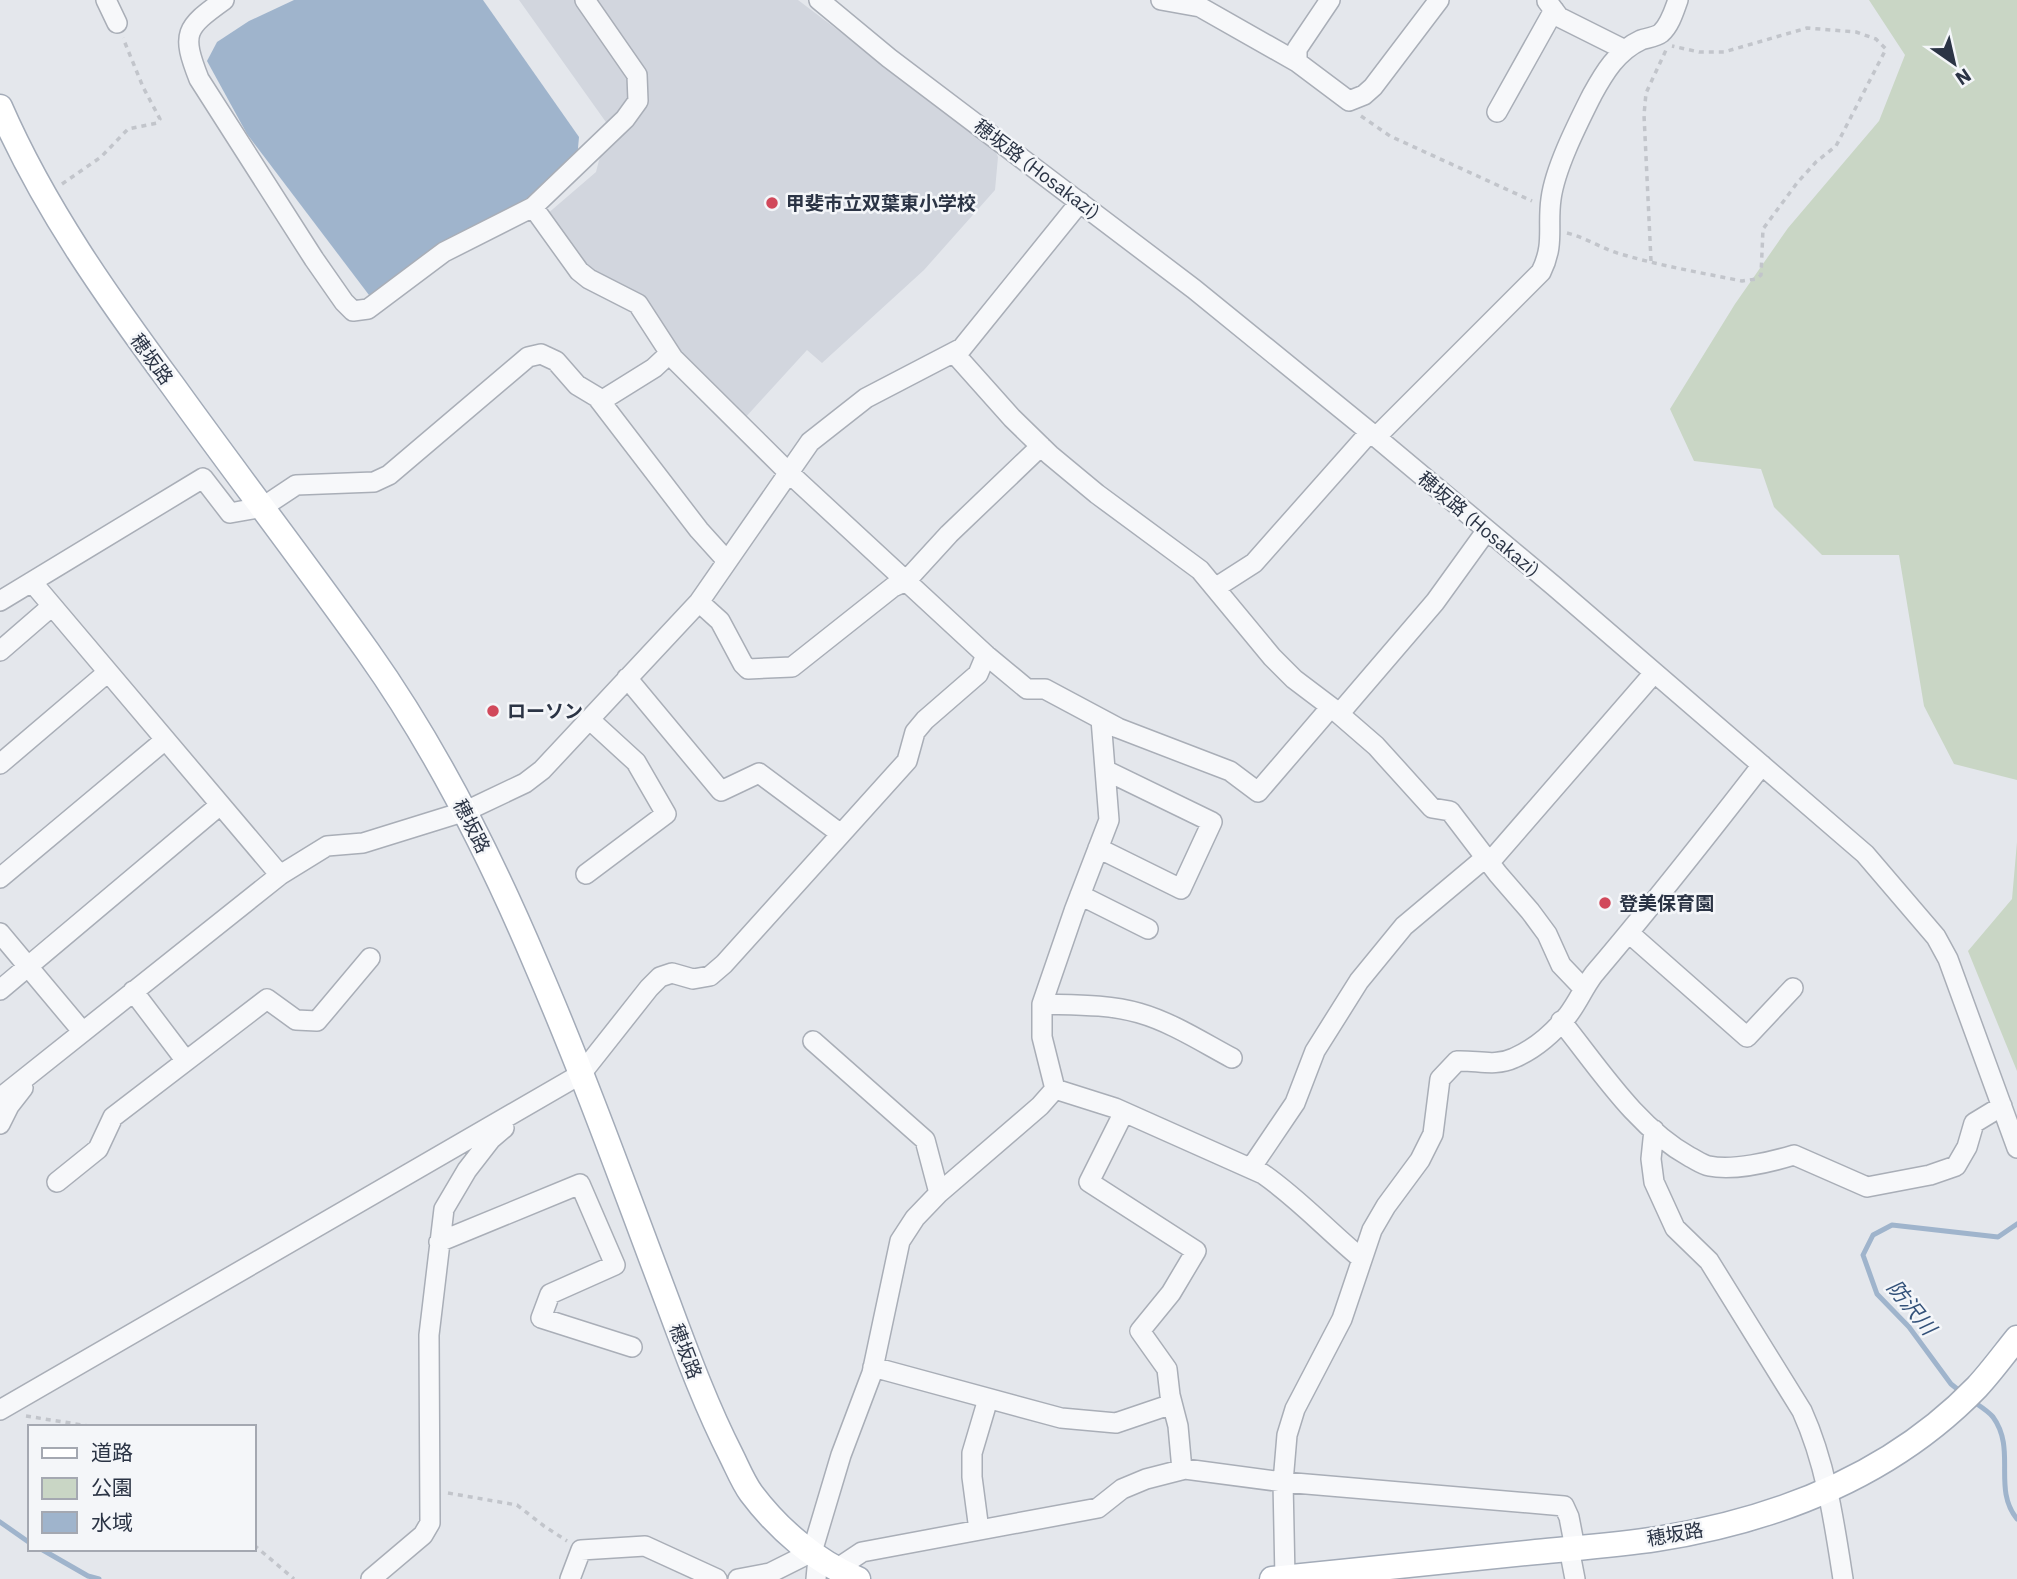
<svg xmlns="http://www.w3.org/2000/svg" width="2017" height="1579" viewBox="0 0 2017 1579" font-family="'IBM Plex Sans','Noto Sans JP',sans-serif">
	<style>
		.built { fill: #d2d6de }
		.green { fill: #c9d6c5 }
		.water { fill: #9fb4cc }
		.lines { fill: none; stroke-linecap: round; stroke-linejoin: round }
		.stream { stroke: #9fb4cc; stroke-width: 5 }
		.minor-casing { stroke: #a9aeb7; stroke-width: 22 }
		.major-casing { stroke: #a3abb8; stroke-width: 27 }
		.path { stroke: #c2c5cb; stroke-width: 3.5; stroke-dasharray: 5 5; stroke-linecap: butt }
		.minor { stroke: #f7f8fa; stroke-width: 19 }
		.major { stroke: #fff; stroke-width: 24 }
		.poi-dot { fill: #d1495b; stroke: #f4f6f9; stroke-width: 2.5 }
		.labels { text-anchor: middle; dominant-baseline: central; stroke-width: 5; stroke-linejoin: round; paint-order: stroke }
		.street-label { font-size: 19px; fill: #2b3445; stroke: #f4f6f9 }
		.poi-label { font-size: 19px; font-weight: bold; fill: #2b3445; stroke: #f4f6f9; text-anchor: start }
		.water-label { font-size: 21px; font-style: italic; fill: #34527a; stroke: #f4f6f9 }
	</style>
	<rect width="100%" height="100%" fill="#e4e7ec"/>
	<path class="built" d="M 519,0 L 798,0 L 994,148 L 998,157 L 995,190 L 924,270 L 822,363 L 807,350 L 744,419 L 676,352 L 643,298 L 586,270 L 546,215 L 596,172 L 608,125 Z"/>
	<path class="green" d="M 1869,0 L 2017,0 L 2017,780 L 1954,764 L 1924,706 L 1899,555 L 1822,555 L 1774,507 L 1761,469 L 1694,461 L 1670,409 L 1735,304 L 1788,228 L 1879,121 L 1905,55 Z
		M 2017,842 L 2017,1071 L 1968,951 L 2012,899 Z"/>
	<path class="water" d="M 294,0 L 483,0 L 579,137 L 577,159 L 527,201 L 372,299 L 247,134 L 207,61 L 217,42 L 249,21 Z"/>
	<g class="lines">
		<path class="stream" d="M 1961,1392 L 1951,1384 L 1909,1327 L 1877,1294 L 1863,1255 L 1873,1235 L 1892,1225 L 1998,1237 L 2017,1224
			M 1971,1400 C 1978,1405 1987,1410 1993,1417 C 2017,1450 1992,1488 2017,1519
			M 0,1522 L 30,1543
			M 41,1549 L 88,1576 L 99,1579"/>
		<g class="minor-casing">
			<path id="minor" d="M 106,0 L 117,23
				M 224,0 C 185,28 181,33 199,79 L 314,259 L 344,302 L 353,311 L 368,309 L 444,252 L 533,207 L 625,119 L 638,101 L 637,75 L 585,0
				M 819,0 L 889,58 L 1194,289 L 1376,437 L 1554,586 L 1865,854 L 1936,937 L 1948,959 L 2017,1148
				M 1161,0 L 1200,7 L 1297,62
				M 1330,0 L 1297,49 L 1297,62 L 1349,101 L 1364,95 L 1373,87 L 1439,0
				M 1547,1 L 1559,17 L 1625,50
				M 1497,112 L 1554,10
				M 533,207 L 579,271 L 589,279 L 638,304 L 673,358 L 788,472 L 986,655 L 1027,689 L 1045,689 L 1118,728 L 1230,771 L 1258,792 L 1331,707
				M 954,353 L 1012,418 L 1050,455 L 1097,494 L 1200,570 L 1272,657 L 1294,679 L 1331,707 L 1376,746 L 1432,808 L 1450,811 L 1498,874 L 1530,911 L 1547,934 L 1561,965 L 1583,988
				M 601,401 L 654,368 L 670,353
				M 1376,437 L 1541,272 C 1555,244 1547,227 1551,199 C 1555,168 1578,123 1592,95 C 1604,73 1617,51 1641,40 C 1647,38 1656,37 1661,33 C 1670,25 1674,11 1678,0
				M 32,582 L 280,875
				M 1215,588 L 1254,563 L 1370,432
				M 0,601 L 203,478 L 230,513 L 263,507 L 296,485 L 374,482 L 389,475 L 528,357 L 541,354 L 556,361 L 577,385 L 597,397 L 699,530 L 727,561
				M 699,602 L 720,621 L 743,664 L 748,669 L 792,667 L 893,587 L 906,581 L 949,534 L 1041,446
				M 0,651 L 52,606
				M 627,678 L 721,791 L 759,773 L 841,834
				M 1339,714 L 1435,602 L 1487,530
				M 0,764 L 108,672
				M 1098,848 L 1181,889 L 1212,822 L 1105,770
				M 1489,863 L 1654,673
				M 586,874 L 666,814 L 636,762 L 589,719
				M 0,878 L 165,740
				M 1080,895 L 1148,929
				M 0,933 L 82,1031
				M 1629,933 L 1747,1037 L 1793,988
				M 0,990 L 220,805
				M 133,991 L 186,1061
				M 1042,1004 C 1074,1005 1108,1004 1139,1013 C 1171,1022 1202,1042 1232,1058
				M 1561,1021 C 1599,1068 1636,1127 1690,1157 C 1696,1160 1703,1165 1709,1166 C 1733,1171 1771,1162 1794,1155 L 1867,1187 L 1930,1175 L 1956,1166 L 1967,1147 L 1974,1123 L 2002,1106
				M 813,1041 L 925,1140 L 939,1193
				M 1055,1089 L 1115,1108 L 1263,1174 C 1299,1199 1328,1231 1362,1259
				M 0,1098 L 280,875 L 327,846 L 363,843 L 466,811 L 525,783 L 542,770 L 699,602 L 810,442 L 866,398 L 962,348 L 1080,202
				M 1124,1112 L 1089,1182 L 1196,1251 L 1171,1293 L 1140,1331 L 1167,1369 L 1170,1395 L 1178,1426 L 1182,1470
				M 0,1124 L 9,1106 L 23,1088
				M 1654,1130 L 1651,1159 L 1654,1182 L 1675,1228 L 1709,1261 L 1802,1411 C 1826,1464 1834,1521 1843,1579
				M 1251,1168 L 1295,1103 L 1315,1051 L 1359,981 L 1404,926 L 1485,858
				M 57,1182 L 98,1149 L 113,1117 L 267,999 L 296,1020 L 317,1021 L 370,958
				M 439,1242 L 580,1184 L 615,1265 L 550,1294 L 541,1318 L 632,1347
				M 873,1367 L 1061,1418 L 1116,1423 L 1172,1404
				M 0,1410 L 581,1074 L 649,988 L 660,977 L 672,973 L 693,979 L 710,976 L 724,964 L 907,761 L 915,732 L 925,720 L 978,674 L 986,655
				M 979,1530 L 972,1477 L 972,1453 L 988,1399
				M 1569,1548 L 1575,1579
				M 835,1570 L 862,1552 L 1098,1508 L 1122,1489 L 1146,1479 L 1185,1469 L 1283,1482 L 1564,1506 L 1569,1517 L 1575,1548
				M 1285,1578 L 1283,1482 L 1287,1435 L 1295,1409 L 1342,1319 L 1372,1230 L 1386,1206 L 1420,1160 L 1433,1134 L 1440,1079 L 1457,1061 C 1477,1060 1495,1067 1514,1058 C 1535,1049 1554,1032 1568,1015 C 1578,1002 1584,987 1594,974 C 1652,906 1707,836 1762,765
				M 371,1579 L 423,1535 L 430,1523 L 429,1335 L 444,1209 L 467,1170 L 491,1139 L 504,1128
				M 570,1579 L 581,1550 L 645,1546 L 717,1579
				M 738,1579 L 770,1573 L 812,1552 L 841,1455 L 872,1373 L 900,1241 L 915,1218 L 939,1193 L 1040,1106 L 1055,1089 L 1042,1037 L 1042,1004 L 1074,911 L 1109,820 L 1101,719
				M 816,1579 L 818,1557"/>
		</g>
		<g class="major-casing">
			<path id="major" d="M 0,107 C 44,208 108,298 173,386 C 237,475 304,562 368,652 C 436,748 490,855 536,964 C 584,1075 625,1189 668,1303 C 687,1354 706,1406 731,1455 C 737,1467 743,1482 751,1493 C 778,1529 816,1562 858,1579
				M 1272,1579 C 1360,1570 1448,1561 1536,1552 C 1576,1548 1617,1545 1657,1539 C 1776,1520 1892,1475 1977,1387 C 1991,1372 2004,1354 2017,1338"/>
		</g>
		<path class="path" d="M 1361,116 L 1390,136 L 1532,201
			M 62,184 L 101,157 L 128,129 L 157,123 L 160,119 L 143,87 L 123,38
			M 1567,233 C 1587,238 1604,250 1624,255 C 1662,266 1702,273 1742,281 L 1756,279 L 1761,275 L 1763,229 L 1797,183 L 1816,162 L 1836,146 L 1886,49 L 1876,39 L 1856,32 L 1807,28 L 1724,52 L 1699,52 L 1672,46
			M 1651,261 L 1644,115 L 1646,93 L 1666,50
			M 26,1416 L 95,1427
			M 448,1493 L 517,1505 L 544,1526 L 567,1541
			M 254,1545 L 294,1579"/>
		<use href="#minor" class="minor"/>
		<use href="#major" class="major"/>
	</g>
	<g class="poi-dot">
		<circle cx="772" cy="203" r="7"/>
		<circle cx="493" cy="711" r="7"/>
		<circle cx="1605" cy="903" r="7"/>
	</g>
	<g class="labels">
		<g class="street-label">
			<text transform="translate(1037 169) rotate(37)">穂坂路 (Hosakazi)</text>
			<text transform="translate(152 359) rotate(54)">穂坂路</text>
			<text transform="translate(1479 524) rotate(40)">穂坂路 (Hosakazi)</text>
			<text transform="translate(472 826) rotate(63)">穂坂路</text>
			<text transform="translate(686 1351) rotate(69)">穂坂路</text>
			<text transform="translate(1675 1534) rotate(-10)">穂坂路</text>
		</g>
		<g class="poi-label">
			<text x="786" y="203">甲斐市立双葉東小学校</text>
			<text x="507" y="711">ローソン</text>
			<text x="1619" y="903">登美保育園</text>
		</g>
		<g class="water-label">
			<text transform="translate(1912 1307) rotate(51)">防沢川</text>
		</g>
	</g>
	<rect x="28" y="1425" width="228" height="126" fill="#f4f6f9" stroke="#a4a8b1" stroke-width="2"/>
	<rect x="42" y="1448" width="35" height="10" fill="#ffffff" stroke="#a4a8b1" stroke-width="2"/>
	<text x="91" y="1460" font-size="21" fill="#2b3445">道路</text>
	<rect x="42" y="1478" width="35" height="21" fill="#c9d6c5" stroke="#a4a8b1" stroke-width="2"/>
	<text x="91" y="1495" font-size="21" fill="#2b3445">公園</text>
	<rect x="42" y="1512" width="35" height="21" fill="#9fb4cc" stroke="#a4a8b1" stroke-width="2"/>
	<text x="91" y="1530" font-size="21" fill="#2b3445">水域</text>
	<g transform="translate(1954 63) rotate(146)" stroke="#f4f6f9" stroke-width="5" paint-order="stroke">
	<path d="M0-5L12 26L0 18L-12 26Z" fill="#2b3445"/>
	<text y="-10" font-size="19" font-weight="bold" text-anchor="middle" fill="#2b3445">N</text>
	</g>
</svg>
